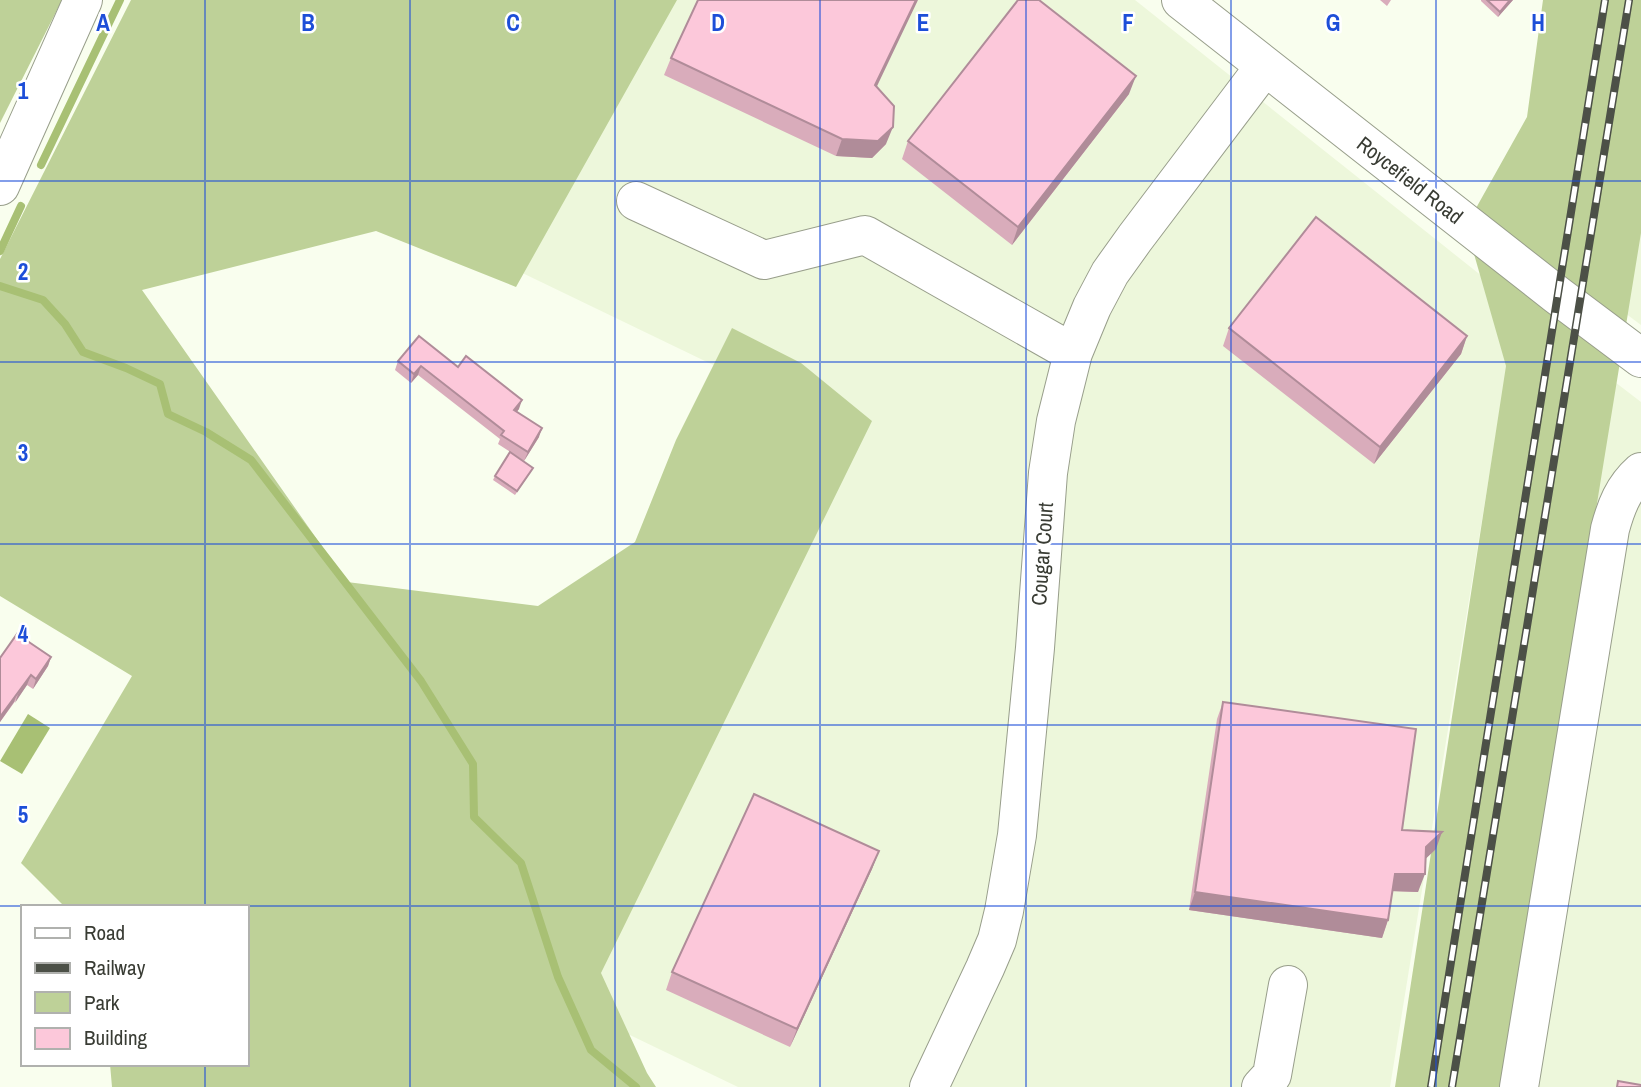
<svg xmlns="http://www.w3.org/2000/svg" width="1641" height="1087" viewBox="0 0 1641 1087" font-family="'Archivo Narrow',sans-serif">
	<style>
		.built { fill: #edf7db }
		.green { fill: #bed198 }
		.water { fill: #a8c074 }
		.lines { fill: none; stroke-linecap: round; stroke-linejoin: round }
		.stream { stroke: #a8c074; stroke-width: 8 }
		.minor-casing { stroke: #989e8b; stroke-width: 40 }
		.minor { stroke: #fff; stroke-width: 38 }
		.rail-casing { stroke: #4c5047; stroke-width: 8 }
		.rail { stroke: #fff; stroke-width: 5; stroke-dasharray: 16; stroke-linecap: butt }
		.wall { fill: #d9acbb }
		.shaded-wall { fill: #b08c99 }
		.building { fill: #fcc8da; stroke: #b08c99; stroke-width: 2 }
		.grid { fill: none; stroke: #1d4ed8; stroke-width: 2; stroke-opacity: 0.55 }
		.labels { text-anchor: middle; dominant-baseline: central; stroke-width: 5; stroke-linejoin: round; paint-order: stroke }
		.street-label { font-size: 21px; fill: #393c34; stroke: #fff }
		.grid-label { font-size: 23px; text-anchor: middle; font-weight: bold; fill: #1d4ed8; stroke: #fff; stroke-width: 5; stroke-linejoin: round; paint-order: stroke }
	</style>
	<rect width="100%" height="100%" fill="#f9feee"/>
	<path class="built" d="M 646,0 L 1135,0 L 1517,304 L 1390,1087 L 738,1087 L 582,1012 L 856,434 L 510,267 Z
		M 1641,161 L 1641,325 L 1617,307 Z
		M 1611,379 L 1641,402 L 1641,1087 L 1496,1087 Z"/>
	<path class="green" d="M 0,0 L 62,0 L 0,123 Z
		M 131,0 L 677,0 L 516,287 L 376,231 L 142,290 L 347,582 L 538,606 L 635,542 L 676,440 L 732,328 L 801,363 L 872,421 L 601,973 L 647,1073 L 656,1087 L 112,1087 L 110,1064 L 247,1064 L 247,907 L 65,907 L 21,863 L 132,676 L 0,596 L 0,259 Z
		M 1543,0 L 1641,0 L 1641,233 L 1502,1087 L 1395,1087 L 1506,366 L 1466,226 L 1527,117 Z"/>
	<path class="water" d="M 28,714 L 50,728 L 22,774 L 0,761 Z"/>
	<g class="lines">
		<path class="stream" d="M 41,165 L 120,0
			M 0,251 L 21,206
			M 0,286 L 43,300 L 65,324 L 83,352 L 126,368 L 160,384 L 168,414 L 206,432 L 251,460 L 421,681 L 473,764 L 474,817 L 521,863 L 558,977 L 591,1050 L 636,1087"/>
		<g class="minor-casing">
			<path id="minor" d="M 1181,0 L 1557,295 L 1641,358
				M 0,186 L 83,0
				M 636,201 L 764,260 L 865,235 L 1073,353
				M 929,1087 L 985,968 L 997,940 L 1004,911 L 1017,835 L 1035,648 L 1048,473 L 1056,421 L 1073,353 L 1092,307 L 1110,273 L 1135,238 L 1265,66
				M 1261,1087 L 1272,1075 L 1288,985
				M 1519,1087 L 1610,529 C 1616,507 1623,488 1641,472"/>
		</g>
		<use href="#minor" class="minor"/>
		<g class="rail-casing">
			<path id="rail" d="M 1431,1087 L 1605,0
				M 1452,1087 L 1629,0"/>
		</g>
		<use href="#rail" class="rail"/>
	</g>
	<path class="wall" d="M 1380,0 L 1391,0 L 1387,6 Z
		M 1481,0 L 1513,0 L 1498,17 L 1481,1 Z
		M 671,58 L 877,87 L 886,144 L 872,158 L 836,156 L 664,75 Z
		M 1129,94 L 1012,245 L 902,159 L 908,141 Z
		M 1229,328 L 1467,336 L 1461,354 L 1374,464 L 1223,346 Z
		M 398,361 L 458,367 L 519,409 L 516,412 L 539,437 L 524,461 L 498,444 L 500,439 L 418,375 L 411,383 L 395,370 Z
		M 531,472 L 515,495 L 493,480 L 495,476 Z
		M 51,657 L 48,666 L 33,689 L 27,685 L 0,722 L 0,658 Z
		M 1223,702 L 1402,830 L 1436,849 L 1425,859 L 1418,892 L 1392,891 L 1388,920 L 1382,938 L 1189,910 L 1217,719 Z
		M 879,851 L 872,869 L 790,1047 L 666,990 L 672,972 Z"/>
	<path class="shaded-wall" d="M 916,0 L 918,0 L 869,103 L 875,85 Z
		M 1510,0 L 1513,0 L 1498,17 L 1500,12 Z
		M 1136,76 L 1129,94 L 1012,245 L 1018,227 Z
		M 893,127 L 886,144 L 872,158 L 836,156 L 842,139 Z
		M 1467,336 L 1461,354 L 1374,464 L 1380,447 Z
		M 421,366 L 418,375 L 411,383 L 414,374 Z
		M 522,400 L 519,409 L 511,419 L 514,410 Z
		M 542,428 L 539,437 L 524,461 L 528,452 Z
		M 51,657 L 48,666 L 33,689 L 36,679 Z
		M 31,675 L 27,685 L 15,703 L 18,694 Z
		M 17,693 L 14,702 L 0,722 L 0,717 Z
		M 1442,832 L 1436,849 L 1419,865 L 1426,847 Z
		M 879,851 L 872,869 L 790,1047 L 797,1029 Z
		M 1395,874 L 1425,874 L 1418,892 L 1389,891 Z
		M 1195,892 L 1388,920 L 1382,938 L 1189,910 Z"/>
	<path class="building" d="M 698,0 L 916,0 L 875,85 L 894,106 L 893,127 L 878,141 L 842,139 L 671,58 Z
		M 1018,0 L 1039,0 L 1136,76 L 1018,227 L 908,141 Z
		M 1487,0 L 1510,0 L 1500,12 Z
		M 1316,217 L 1467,336 L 1380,447 L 1229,328 Z
		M 419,336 L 458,367 L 466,356 L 522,400 L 514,410 L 542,428 L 528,452 L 501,435 L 504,431 L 421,366 L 414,374 L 398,361 Z
		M 510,452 L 533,468 L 517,491 L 495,476 Z
		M 17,634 L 51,657 L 36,679 L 31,675 L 0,717 L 0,658 Z
		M 1223,702 L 1416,729 L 1402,830 L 1442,832 L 1426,847 L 1425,874 L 1395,874 L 1388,920 L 1195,892 Z
		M 754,794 L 879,851 L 797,1029 L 672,972 Z
		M 1618,1081 L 1641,1085 L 1641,1087 L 1617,1087 Z"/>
	<path class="grid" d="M 205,0 L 205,907M 410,0 L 410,1087M 615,0 L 615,1087M 820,0 L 820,1087M 1026,0 L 1026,1087M 1231,0 L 1231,1087M 1436,0 L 1436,1087M 0,181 L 1641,181M 0,362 L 1641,362M 0,544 L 1641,544M 0,725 L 1641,725M 0,906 L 1641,906M 205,1064 L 205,1087"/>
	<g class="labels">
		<g class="street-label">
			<text transform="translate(1410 180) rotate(38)">Roycefield Road</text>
			<text transform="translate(1042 554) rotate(-86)">Cougar Court</text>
		</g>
	</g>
	<g class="grid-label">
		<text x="103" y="31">A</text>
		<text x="308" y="31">B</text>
		<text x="513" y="31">C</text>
		<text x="718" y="31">D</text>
		<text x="923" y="31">E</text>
		<text x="1128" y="31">F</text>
		<text x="1333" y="31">G</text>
		<text x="1538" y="31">H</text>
		<text x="23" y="99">1</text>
		<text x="23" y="280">2</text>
		<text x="23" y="461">3</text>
		<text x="23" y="642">4</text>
		<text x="23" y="823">5</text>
	</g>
	<rect x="21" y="905" width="228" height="161" fill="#ffffff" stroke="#b0b1ae" stroke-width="2"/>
	<rect x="35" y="928" width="35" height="10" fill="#ffffff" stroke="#b0b1ae" stroke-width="2"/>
	<text x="84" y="940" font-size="21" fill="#393c34">Road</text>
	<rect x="35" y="963" width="35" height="10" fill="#4c5047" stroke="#b0b1ae" stroke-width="2"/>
	<text x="84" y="975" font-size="21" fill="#393c34">Railway</text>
	<rect x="35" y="992" width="35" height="21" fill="#bed198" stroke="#b0b1ae" stroke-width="2"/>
	<text x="84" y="1010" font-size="21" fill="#393c34">Park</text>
	<rect x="35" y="1028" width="35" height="21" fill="#fcc8da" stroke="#b0b1ae" stroke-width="2"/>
	<text x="84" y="1045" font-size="21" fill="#393c34">Building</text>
</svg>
